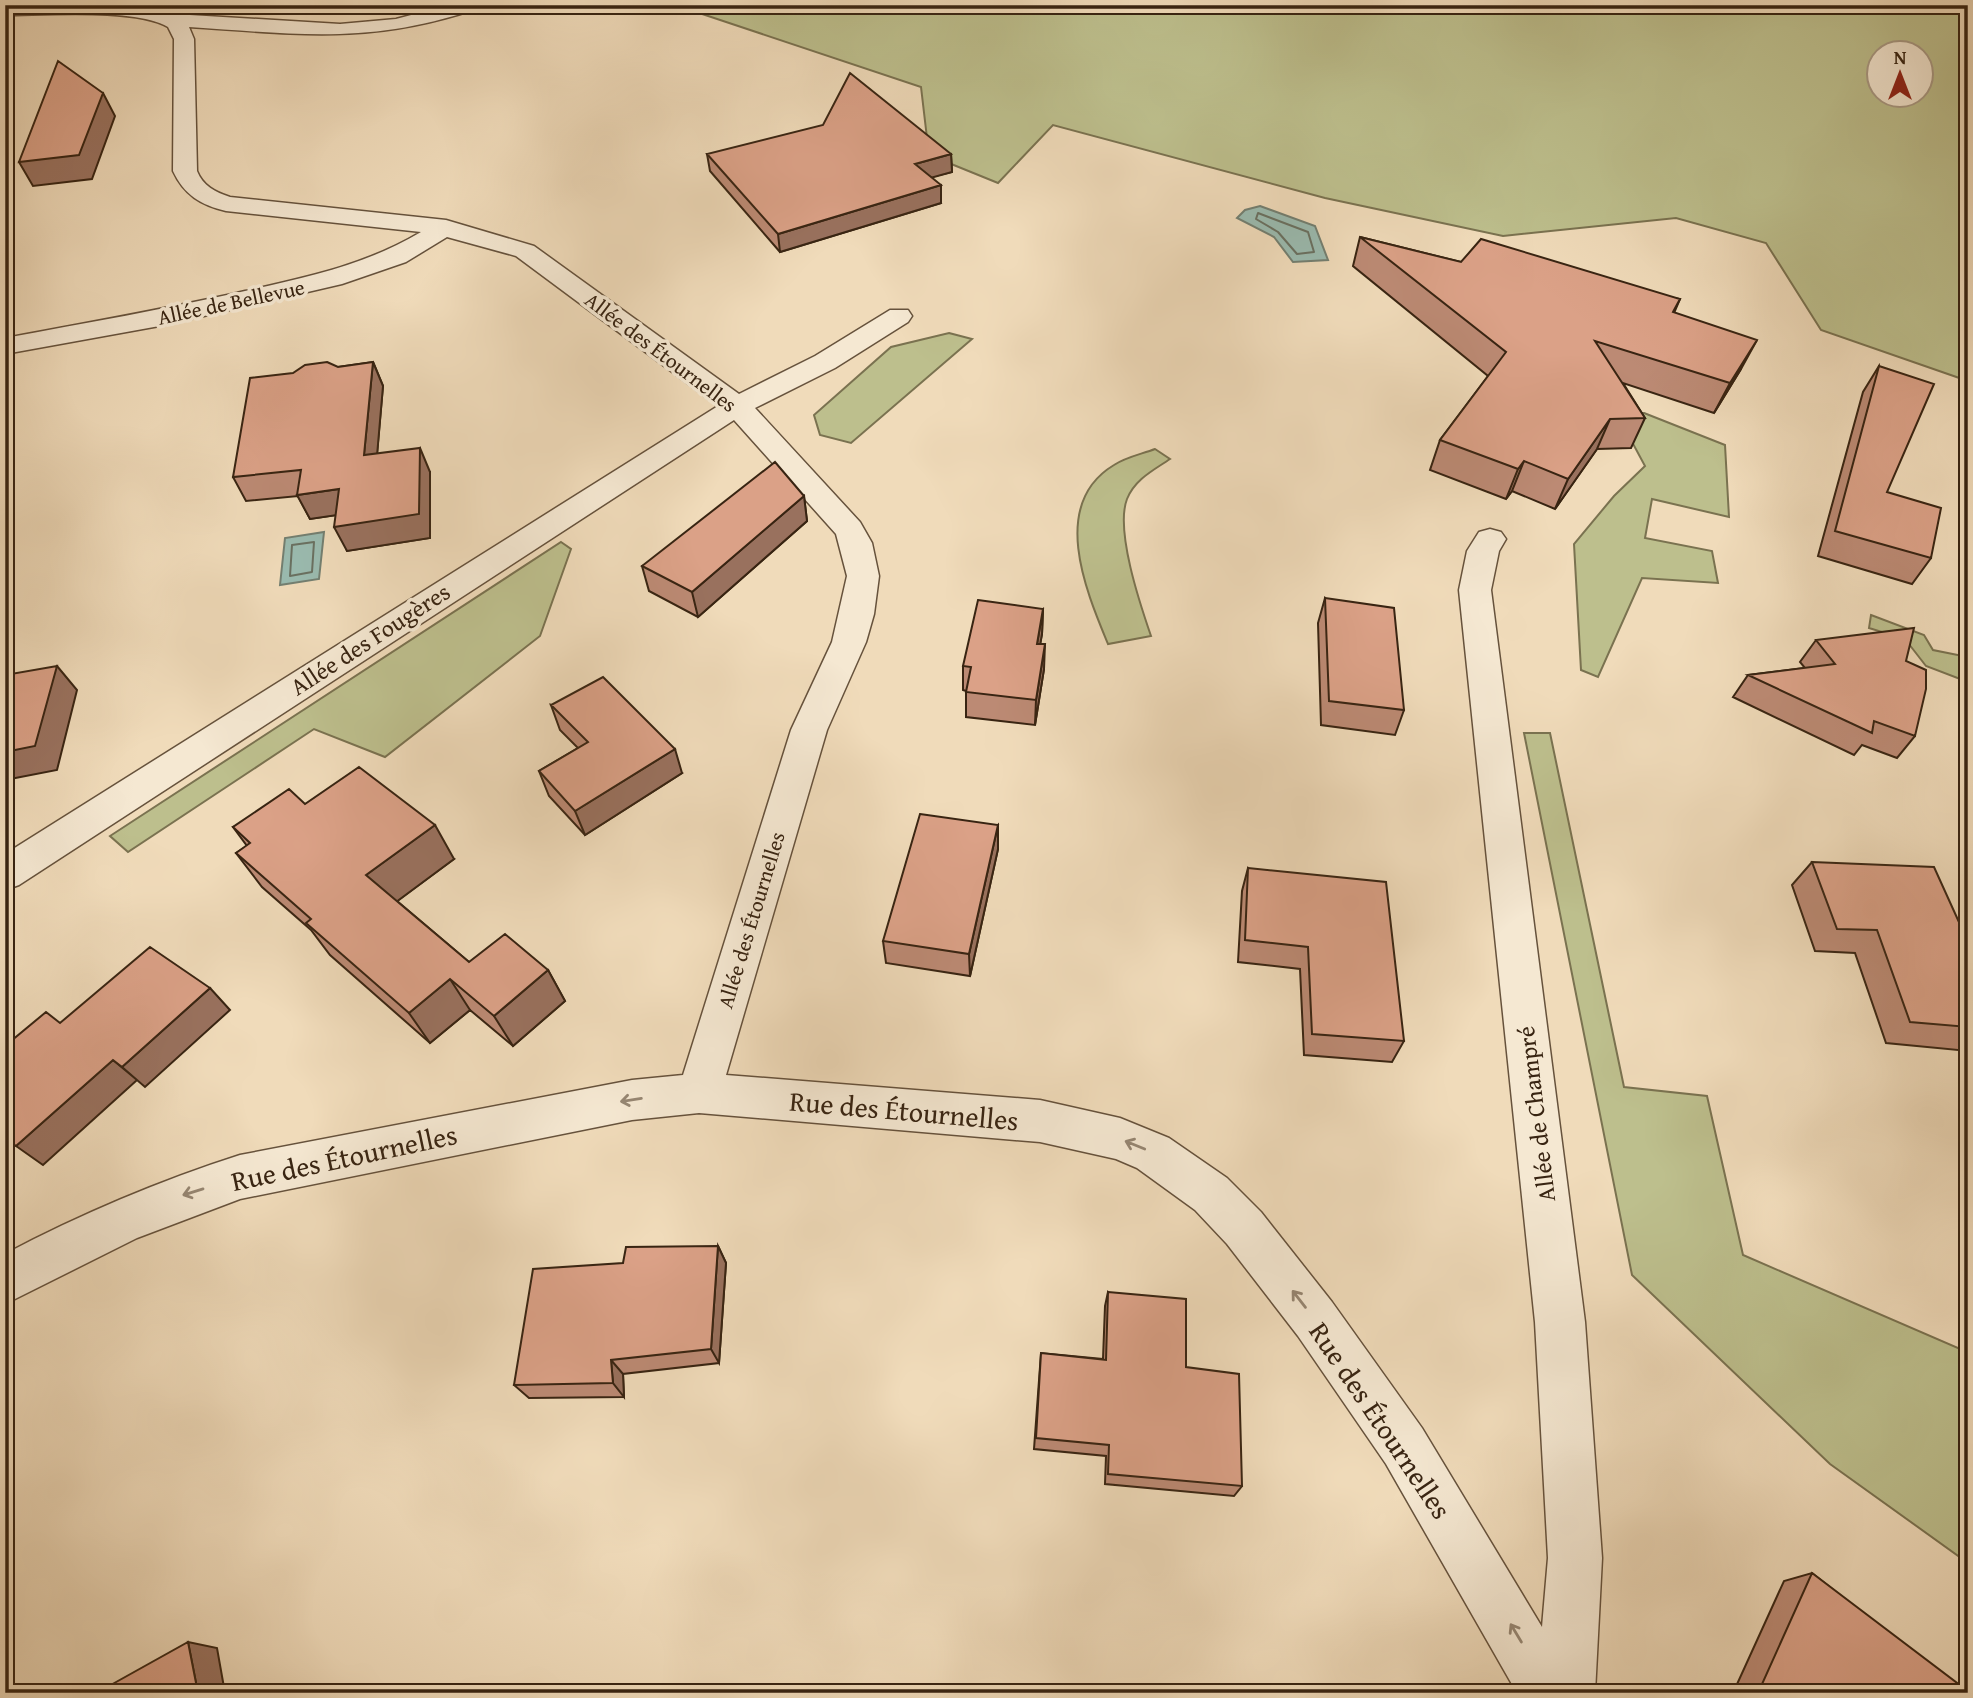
<svg xmlns="http://www.w3.org/2000/svg" width="1973" height="1698" viewBox="0 0 1973 1698" font-family="'Gentium Book Plus',serif">
	<style>
		.green { fill: #bdbf8d; stroke: #7a7250; stroke-width: 2; fill-rule: evenodd }
		.water { fill: #9abbb0; stroke: #737f71; stroke-width: 2 }
		.lines { fill: none; stroke-linecap: round; stroke-linejoin: round }
		.shore { stroke: #697061; stroke-width: 2 }
		.minor-casing { stroke: #66523c; stroke-width: 3 }
		.minor { fill: #f5e8d2; fill-rule: evenodd }
		.wall { fill: #bc8a74; stroke: #382412; stroke-width: 2 }
		.shaded-wall { fill: #99715e; stroke: #382412; stroke-width: 2 }
		.building { fill: #dba187; stroke: #382412; stroke-width: 2 }
		.oneway { stroke: #968672 }
		.labels { text-anchor: middle; dominant-baseline: central; stroke-width: 7; stroke-linejoin: round; paint-order: stroke }
		.far-street-label { font-size: 21px; fill: #382412; stroke: #f5e8d2 }
		.street-label { font-size: 24px; fill: #382412; stroke: #f5e8d2 }
		.near-street-label { font-size: 28px; fill: #382412; stroke: #f5e8d2 }
	</style>
	<rect width="100%" height="100%" fill="#f0dbba"/>
	<filter id="stains"><feTurbulence type="fractalNoise" baseFrequency=".00286" numOctaves="4"/><feColorMatrix values="0 0 0 0 .2 0 0 0 0 .09 0 0 0 0 .02 0 0 0 .5 -.17"/></filter>
	<radialGradient id="worn" r=".72"><stop offset=".6" stop-color="#630" stop-opacity="0"/><stop offset="1" stop-color="#630" stop-opacity=".3"/></radialGradient>
	<path class="green" d="M 716,5 L 1968,5 L 1968,381 L 1821,330 L 1766,243 L 1676,218 L 1503,236 L 1325,198 L 1053,125 L 998,183 L 929,155 L 921,87 L 696,12 ZM 1878,52 L 1920,52 L 1920,94 L 1878,94 Z
		M 949,333 L 972,339 L 851,443 L 820,435 L 814,415 L 891,347 Z
		M 1644,413 L 1725,445 L 1729,517 L 1652,499 L 1645,538 L 1712,551 L 1718,583 L 1642,578 L 1598,677 L 1581,670 L 1574,544 L 1614,496 L 1645,466 L 1617,414 Z
		M 1155,449 L 1170,459 C 1154,470 1135,479 1127,499 C 1115,530 1140,604 1151,636 L 1108,644 C 1086,591 1049,504 1114,465 C 1126,457 1142,454 1155,449 Z
		M 561,542 L 571,549 L 540,636 L 385,757 L 314,729 L 128,852 L 110,836 Z
		M 1871,615 L 1924,635 L 1933,650 L 1968,657 L 1968,682 L 1926,666 L 1905,639 L 1869,628 Z
		M 1524,733 L 1550,733 L 1624,1087 L 1707,1096 L 1743,1255 L 1965,1351 L 1968,1356 L 1968,1563 L 1830,1464 L 1632,1275 Z"/>
	<path class="water" d="M 1260,206 L 1315,226 L 1328,260 L 1293,262 L 1274,237 L 1237,218 L 1245,210 Z
		M 324,532 L 319,579 L 280,585 L 285,538 Z"/>
	<g class="lines">
		<path class="shore" d="M 1258,213 L 1308,232 L 1314,252 L 1297,254 L 1278,232 L 1256,219 Z
			M 314,542 L 312,572 L 290,576 L 292,545 Z"/>
		<g class="minor-casing">
			<path id="minor" d="M 5,5 L 123,5 L 173,14 L 340,24 L 396,19 L 449,5 L 479,5 L 476,9 C 369,45 298,34 189,27 L 194,39 L 197,171 C 203,186 215,192 230,197 L 446,220 L 534,246 L 739,394 L 815,356 L 890,310 L 908,310 L 912,316 L 908,322 L 835,368 L 755,408 L 860,522 L 872,543 L 879,576 L 874,614 L 866,642 L 827,730 L 726,1075 L 1040,1100 L 1120,1118 L 1169,1138 L 1227,1178 L 1261,1212 L 1332,1302 L 1422,1428 L 1542,1627 L 1548,1558 L 1535,1322 L 1459,590 L 1467,551 L 1479,532 L 1490,529 L 1501,532 L 1506,539 L 1499,551 L 1491,590 L 1585,1322 L 1602,1558 L 1595,1693 L 1517,1693 L 1386,1464 L 1298,1336 L 1227,1244 L 1195,1210 L 1137,1168 L 1116,1159 L 1040,1142 L 699,1113 L 632,1120 L 240,1199 L 137,1238 L 5,1304 L 5,1254 C 81,1214 159,1181 240,1155 L 632,1080 L 683,1075 L 791,730 L 832,642 L 847,576 L 836,534 L 734,420 L 19,885 L 5,890 L 5,854 L 718,406 L 516,256 L 447,237 L 406,262 L 342,284 L 165,325 L 5,354 L 5,338 C 86,323 166,309 245,291 C 307,277 366,265 421,232 L 226,211 C 201,205 184,195 173,171 L 174,39 L 168,27 C 136,8 45,15 5,15 Z"/>
		</g>
		<use href="#minor" class="minor"/>
	</g>
	<path class="wall" d="M 707,154 L 951,154 L 952,172 L 931,177 L 941,203 L 780,252 L 710,171 Z
		M 1360,237 L 1461,262 L 1680,299 L 1674,313 L 1741,369 L 1714,413 L 1623,383 L 1645,418 L 1631,448 L 1597,449 L 1555,509 L 1512,491 L 1506,499 L 1430,470 L 1440,440 L 1488,376 L 1353,266 Z
		M 373,362 L 383,386 L 377,454 L 430,472 L 430,538 L 347,551 L 336,515 L 310,519 L 298,496 L 246,501 L 233,477 L 338,367 Z
		M 1879,366 L 1887,492 L 1931,558 L 1912,584 L 1818,556 L 1863,392 Z
		M 804,496 L 807,521 L 698,617 L 649,591 L 642,566 Z
		M 1325,598 L 1404,710 L 1395,735 L 1321,725 L 1318,623 Z
		M 1043,609 L 1042,634 L 1040,644 L 1044,669 L 1035,725 L 966,717 L 966,691 L 963,690 L 963,666 Z
		M 1816,640 L 1906,661 L 1915,736 L 1897,758 L 1862,745 L 1854,755 L 1733,697 L 1748,675 L 1805,668 L 1800,662 Z
		M 551,705 L 682,773 L 585,835 L 549,796 L 539,771 L 578,748 L 560,730 Z
		M 305,804 L 454,859 L 397,901 L 469,962 L 548,970 L 565,1001 L 513,1046 L 470,1010 L 430,1043 L 330,955 L 311,930 L 262,887 L 236,853 L 247,846 L 233,827 Z
		M 998,825 L 998,849 L 970,976 L 886,963 L 883,941 Z
		M 1812,862 L 1968,942 L 1968,1051 L 1886,1043 L 1855,953 L 1815,951 L 1792,885 Z
		M 1248,868 L 1404,1041 L 1392,1062 L 1304,1055 L 1300,969 L 1238,962 L 1242,891 Z
		M 718,1246 L 726,1263 L 719,1363 L 623,1374 L 624,1397 L 529,1398 L 514,1385 L 623,1263 Z
		M 1108,1292 L 1186,1367 L 1242,1486 L 1234,1496 L 1105,1484 L 1106,1456 L 1034,1449 L 1041,1353 L 1103,1359 L 1105,1306 Z
		M 1812,1573 L 1964,1693 L 1733,1693 L 1784,1581 Z"/>
	<path class="shaded-wall" d="M 103,93 L 115,116 L 92,179 L 33,186 L 19,162 Z
		M 951,154 L 952,172 L 916,182 L 915,164 Z
		M 941,185 L 941,203 L 780,252 L 778,234 Z
		M 1757,340 L 1741,369 L 1714,413 L 1730,383 Z
		M 373,362 L 383,386 L 375,479 L 364,455 Z
		M 1610,419 L 1597,449 L 1555,509 L 1568,479 Z
		M 420,448 L 430,472 L 430,538 L 347,551 L 334,527 Z
		M 1524,461 L 1512,491 L 1506,499 L 1518,469 Z
		M 339,489 L 351,513 L 310,519 L 297,495 Z
		M 804,496 L 807,521 L 698,617 L 692,592 Z
		M 1043,609 L 1042,634 L 1036,669 L 1037,644 Z
		M 1045,644 L 1044,669 L 1035,725 L 1036,700 Z
		M 57,666 L 77,690 L 57,770 L 5,780 L 5,752 Z
		M 675,749 L 682,773 L 585,835 L 575,811 Z
		M 435,825 L 454,859 L 388,908 L 366,875 Z
		M 998,825 L 998,849 L 970,976 L 969,954 Z
		M 548,970 L 565,1001 L 513,1046 L 494,1016 Z
		M 450,979 L 470,1010 L 430,1043 L 409,1013 Z
		M 210,988 L 230,1010 L 145,1087 L 122,1067 Z
		M 113,1060 L 137,1080 L 43,1165 L 16,1146 Z
		M 718,1246 L 726,1263 L 719,1363 L 711,1349 Z
		M 611,1360 L 623,1374 L 624,1397 L 613,1383 Z
		M 188,1642 L 217,1648 L 225,1693 L 198,1693 Z"/>
	<path class="building" d="M 58,61 L 103,93 L 79,155 L 19,162 Z
		M 850,73 L 951,154 L 915,164 L 941,185 L 778,234 L 707,154 L 823,125 Z
		M 1360,237 L 1461,262 L 1481,239 L 1680,299 L 1673,312 L 1757,340 L 1730,383 L 1595,341 L 1645,418 L 1610,419 L 1568,479 L 1524,461 L 1518,469 L 1440,440 L 1506,352 Z
		M 327,362 L 338,367 L 373,362 L 364,455 L 420,448 L 419,514 L 334,527 L 339,489 L 297,495 L 301,470 L 233,477 L 250,378 L 293,373 L 305,365 Z
		M 1879,366 L 1934,384 L 1887,492 L 1941,508 L 1931,558 L 1835,531 Z
		M 775,462 L 804,496 L 692,592 L 642,566 Z
		M 1325,598 L 1394,608 L 1404,710 L 1329,701 Z
		M 978,600 L 1043,609 L 1037,644 L 1045,644 L 1036,700 L 966,692 L 971,667 L 963,666 Z
		M 1914,628 L 1906,661 L 1926,670 L 1926,689 L 1915,736 L 1874,721 L 1872,733 L 1748,675 L 1835,664 L 1816,640 Z
		M 57,666 L 35,746 L 5,752 L 5,675 Z
		M 603,677 L 675,749 L 575,811 L 539,771 L 588,742 L 551,705 Z
		M 359,767 L 435,825 L 366,875 L 469,962 L 505,934 L 548,970 L 494,1016 L 450,979 L 409,1013 L 306,923 L 311,919 L 236,853 L 250,843 L 233,827 L 289,789 L 305,804 Z
		M 920,814 L 998,825 L 969,954 L 883,941 Z
		M 1812,862 L 1934,867 L 1968,942 L 1968,1027 L 1910,1022 L 1877,930 L 1837,929 Z
		M 1248,868 L 1386,882 L 1404,1041 L 1312,1034 L 1308,947 L 1245,940 Z
		M 150,947 L 210,988 L 122,1067 L 113,1060 L 16,1146 L 5,1138 L 5,1046 L 46,1012 L 60,1023 Z
		M 718,1246 L 711,1349 L 611,1360 L 613,1383 L 514,1385 L 533,1269 L 623,1263 L 626,1247 Z
		M 1108,1292 L 1186,1299 L 1186,1367 L 1239,1374 L 1242,1486 L 1108,1474 L 1109,1445 L 1036,1438 L 1041,1353 L 1106,1360 Z
		M 1812,1573 L 1965,1689 L 1964,1693 L 1758,1693 Z
		M 188,1642 L 198,1693 L 100,1693 L 100,1691 Z"/>
	<defs><path id="oneway-shaft" d="M-6 0H5M1.5-3L5.5 0L1.5 3" fill="none" stroke-width="1.6" stroke-linecap="round" stroke-linejoin="round" transform="scale(1.75)"/></defs>
	<g class="oneway">
		<use href="#oneway-shaft" transform="translate(631 1100) rotate(171)"/>
		<use href="#oneway-shaft" transform="translate(1135 1145) rotate(-158)"/>
		<use href="#oneway-shaft" transform="translate(193 1192) rotate(163)"/>
		<use href="#oneway-shaft" transform="translate(1299 1299) rotate(-128)"/>
		<use href="#oneway-shaft" transform="translate(1516 1633) rotate(-121)"/>
	</g>
	<g class="labels">
		<g class="far-street-label">
			<text transform="translate(231 302) rotate(-12)">Allée de Bellevue</text>
			<text transform="translate(661 352) rotate(37)">Allée des Étournelles</text>
			<text transform="translate(751 920) rotate(-73)">Allée des Étournelles</text>
		</g>
		<g class="street-label">
			<text transform="translate(370 639) rotate(-33)">Allée des Fougères</text>
			<text transform="translate(1536 1114) rotate(-97)">Allée de Champré</text>
		</g>
		<g class="near-street-label">
			<text transform="translate(904 1110) rotate(5)">Rue des Étournelles</text>
			<text transform="translate(344 1157) rotate(-12)">Rue des Étournelles</text>
			<text transform="translate(1381 1420) rotate(56)">Rue des Étournelles</text>
		</g>
	</g>
	<rect width="1973" height="1698" fill="none" stroke="#f0dbba" stroke-width="28"/>
	<rect x="7" y="7" width="1959" height="1684" fill="none" stroke="#382412" stroke-width="3.5"/>
	<rect x="14" y="14" width="1945" height="1670" fill="none" stroke="#382412" stroke-width="2"/>
	<g transform="translate(1900 74)"><circle r="33" fill="#f5e8d2" stroke="#a99a85" stroke-width="2"/>
	<path d="M0-5L12 26L0 18L-12 26Z" fill="#8f2418"/>
	<text y="-10" font-size="19" font-weight="bold" text-anchor="middle" fill="#382412">N</text>
	</g>
	<rect width="100%" height="100%" filter="url(#stains)"/>
	<rect width="100%" height="100%" fill="url(#worn)"/>
</svg>
